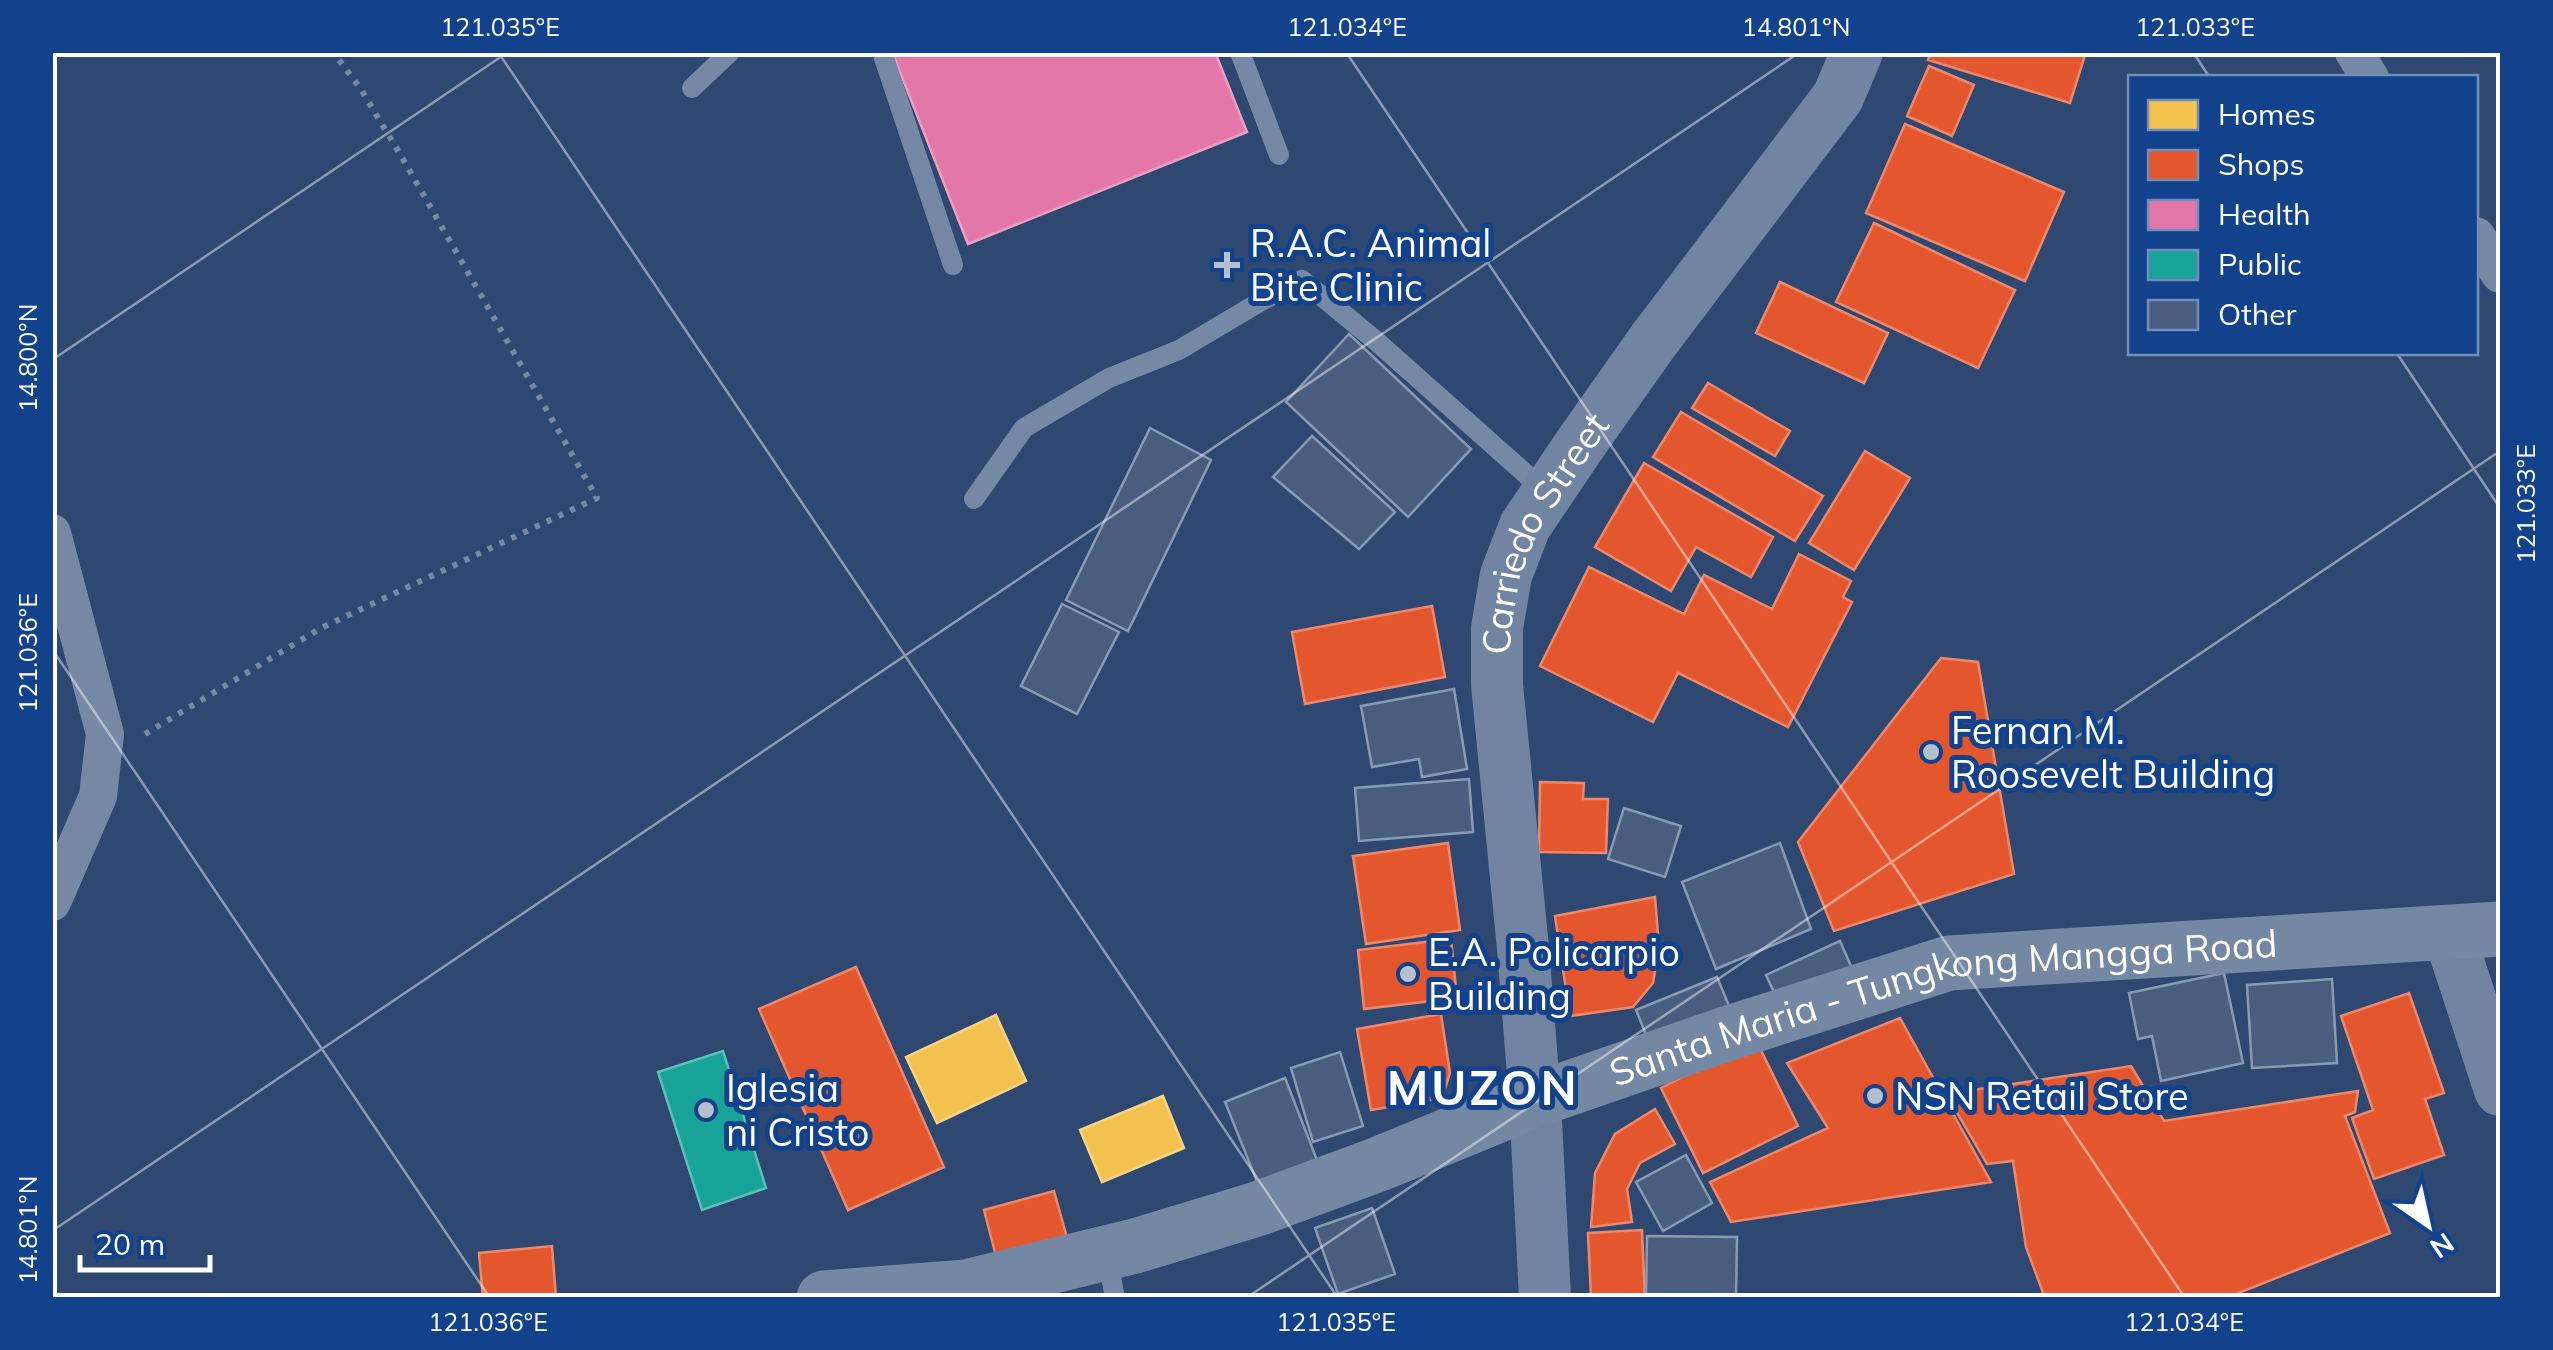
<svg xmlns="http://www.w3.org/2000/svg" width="2553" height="1350" viewBox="0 0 2553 1350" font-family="Mulish,sans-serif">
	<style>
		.homes { fill: #f2c14e; stroke: #f6d483; stroke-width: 2.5 }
		.shops { fill: #e4572e; stroke: #ec896d; stroke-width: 2.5 }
		.health { fill: #e377a8; stroke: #eba0c2; stroke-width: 2.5 }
		.public { fill: #17a398; stroke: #5dbfb7; stroke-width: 2.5 }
		.building { fill: #495e7f; stroke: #899ab3; stroke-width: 2.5 }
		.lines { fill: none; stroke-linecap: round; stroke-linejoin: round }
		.path { stroke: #7589a5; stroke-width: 6; stroke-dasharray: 5 8; stroke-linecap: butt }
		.lane { stroke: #7589a5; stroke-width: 20 }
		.street { stroke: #7589a5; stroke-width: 38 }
		.secondary { stroke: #7184a1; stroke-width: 52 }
		.primary { stroke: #7487a3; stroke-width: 55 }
		.ticks { fill: none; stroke: #fff; stroke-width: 2.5; stroke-opacity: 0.45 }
		.poi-dot { fill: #b6bfcd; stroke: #13428c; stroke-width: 4 }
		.labels { text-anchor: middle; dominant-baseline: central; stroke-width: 10; stroke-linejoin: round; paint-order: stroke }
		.poi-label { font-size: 38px; fill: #fff; stroke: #13428c; text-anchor: start }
		.street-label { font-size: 38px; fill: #fff; stroke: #13428c }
		.district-label { font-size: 48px; font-weight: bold; letter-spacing: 2.5px; fill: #fff; stroke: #13428c }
		.neatline { fill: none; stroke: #fff; stroke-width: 4 }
		.ticks-label { font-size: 25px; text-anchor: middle; fill: #fff }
	</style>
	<rect width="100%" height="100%" fill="#2e4871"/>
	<path class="homes" d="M 996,1015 L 1026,1081 L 937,1123 L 906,1057 Z
		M 1163,1096 L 1184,1148 L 1102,1182 L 1080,1130 Z"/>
	<path class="shops" d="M 1931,52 L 2086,52 L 2070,103 L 1928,60 Z
		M 1929,66 L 1974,85 L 1952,136 L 1907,116 Z
		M 1905,124 L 2064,192 L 2025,281 L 1866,213 Z
		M 1874,223 L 2015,290 L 1978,368 L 1836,302 Z
		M 1780,282 L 1888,333 L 1864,383 L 1756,333 Z
		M 1708,383 L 1790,431 L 1775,456 L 1692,408 Z
		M 1681,412 L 1823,496 L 1795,541 L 1653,457 Z
		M 1865,451 L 1910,478 L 1854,570 L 1809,543 Z
		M 1644,463 L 1773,537 L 1751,577 L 1696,547 L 1671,591 L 1595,547 Z
		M 1799,554 L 1851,581 L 1843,597 L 1852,602 L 1788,727 L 1678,673 L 1653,722 L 1540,666 L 1589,567 L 1684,614 L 1704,575 L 1772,609 Z
		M 1432,606 L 1445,677 L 1305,704 L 1292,632 Z
		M 1941,658 L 1978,662 L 2014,874 L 1834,931 L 1798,842 Z
		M 1540,782 L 1584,783 L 1583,799 L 1608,799 L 1606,853 L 1539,852 Z
		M 1448,843 L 1460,930 L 1366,944 L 1353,856 Z
		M 1655,897 L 1659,947 L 1653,983 L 1633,1007 L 1570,1016 L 1555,916 Z
		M 1451,939 L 1457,998 L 1364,1009 L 1358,950 Z
		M 856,967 L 944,1167 L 848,1210 L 759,1009 Z
		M 2409,993 L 2444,1093 L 2425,1099 L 2444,1155 L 2374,1179 L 2352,1118 L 2373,1110 L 2341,1016 Z
		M 1441,1014 L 1450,1073 L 1442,1098 L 1371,1110 L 1357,1029 Z
		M 1900,1018 L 1991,1182 L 1731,1222 L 1710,1182 L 1828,1128 L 1787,1063 Z
		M 1756,1040 L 1798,1126 L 1703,1173 L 1661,1088 Z
		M 2131,1066 L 2164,1121 L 2358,1091 L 2355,1112 L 2345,1116 L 2390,1233 L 2226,1298 L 2045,1298 L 2026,1247 L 2013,1161 L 1987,1164 L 1946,1094 Z
		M 1655,1109 L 1675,1144 L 1640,1163 L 1627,1189 L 1632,1222 L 1591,1227 L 1595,1173 L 1615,1134 Z
		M 1054,1191 L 1069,1245 L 998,1264 L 984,1210 Z
		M 1642,1230 L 1645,1298 L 1591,1298 L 1588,1233 Z
		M 552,1246 L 556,1298 L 483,1298 L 479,1253 Z"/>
	<path class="health" d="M 892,52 L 1215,52 L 1247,132 L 968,244 Z"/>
	<path class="public" d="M 723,1051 L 766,1188 L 702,1210 L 658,1072 Z"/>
	<path class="building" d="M 1349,334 L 1471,449 L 1408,517 L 1286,402 Z
		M 1150,428 L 1211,460 L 1128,631 L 1066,600 Z
		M 1312,436 L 1395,512 L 1359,549 L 1273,477 Z
		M 1062,604 L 1119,632 L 1077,714 L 1021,686 Z
		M 1454,689 L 1467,769 L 1422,777 L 1419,759 L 1372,767 L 1361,706 Z
		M 1469,779 L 1473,832 L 1359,841 L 1355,788 Z
		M 1624,808 L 1681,826 L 1665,877 L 1608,859 Z
		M 1780,843 L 1811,929 L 1716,969 L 1682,882 Z
		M 1840,941 L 1854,973 L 1781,1007 L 1766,975 Z
		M 2224,973 L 2243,1063 L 2161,1081 L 2152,1036 L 2138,1039 L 2129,993 Z
		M 1717,977 L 1732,1013 L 1651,1047 L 1636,1010 Z
		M 2332,979 L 2337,1063 L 2252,1068 L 2247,985 Z
		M 1340,1052 L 1363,1126 L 1313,1142 L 1291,1068 Z
		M 1285,1078 L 1317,1160 L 1258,1184 L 1225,1102 Z
		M 1686,1155 L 1712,1203 L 1663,1231 L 1636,1182 Z
		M 1372,1208 L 1395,1274 L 1338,1294 L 1315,1228 Z
		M 1647,1236 L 1737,1237 L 1736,1298 L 1646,1298 Z"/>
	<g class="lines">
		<path class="path" d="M 145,734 L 321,628 L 597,498 L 400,154 L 360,88 L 333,52"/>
		<path class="lane" d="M 882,52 L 953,265
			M 1240,52 L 1279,155
			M 692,88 L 730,52
			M 974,499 L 1024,428 L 1109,378 L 1179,350 L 1263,300 L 1302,280 L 1375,340 L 1546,492
			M 1107,1255 L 1115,1298"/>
		<path class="street" d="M 2354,52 L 2370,78
			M 2476,236 L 2500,274
			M 52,533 L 105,734 L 98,796 L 52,902"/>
		<g class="secondary">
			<path d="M 2448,931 L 2500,1090"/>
			<path id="s1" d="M 1545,1298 L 1535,1100 L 1523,948 L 1497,685 L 1497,628 L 1506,575 L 1525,526 L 1581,443 L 1653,341 L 1838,97 L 1857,52"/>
		</g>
		<path class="primary" id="s2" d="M 824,1298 L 966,1287 L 1135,1246 L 1257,1209 L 1379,1164 L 1535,1100 L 1726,1034 L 1949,963 L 2500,929"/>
	</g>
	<path class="ticks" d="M 498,52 L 1338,1298M 1346,52 L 2185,1298M 2193,52 L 2210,78M 2396,352 L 2500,508M 52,360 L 508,52M 52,649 L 490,1298M 52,1231 L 1800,52M 1246,1298 L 2500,451"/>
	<g class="poi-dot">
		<path d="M1222 250h10v10h10v10h-10v10h-10v-10h-10v-10h10z"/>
		<circle cx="1931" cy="752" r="10"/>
		<circle cx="1408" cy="974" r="10"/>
		<circle cx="1875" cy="1096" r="10"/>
		<circle cx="706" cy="1110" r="10"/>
	</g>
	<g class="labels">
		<g class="poi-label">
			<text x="1250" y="243">R.A.C. Animal<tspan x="1250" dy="44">Bite Clinic</tspan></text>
			<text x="1951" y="730">Fernan M.<tspan x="1951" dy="44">Roosevelt Building</tspan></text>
			<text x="1428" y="952">E.A. Policarpio<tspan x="1428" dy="44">Building</tspan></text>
			<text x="726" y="1088">Iglesia<tspan x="726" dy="44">ni Cristo</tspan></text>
			<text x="1895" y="1096">NSN Retail Store</text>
		</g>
		<g class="street-label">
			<text stroke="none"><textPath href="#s1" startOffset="778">Carriedo Street</textPath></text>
			<text stroke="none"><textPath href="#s2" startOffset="1165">Santa Maria - Tungkong Mangga Road</textPath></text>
		</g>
		<g class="district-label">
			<text x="1483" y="1087">MUZON</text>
		</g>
	</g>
	<rect width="2553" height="1350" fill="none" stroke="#13428c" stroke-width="110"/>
	<rect x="2128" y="75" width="350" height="280" fill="#13428c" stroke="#718eba" stroke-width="2.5"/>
	<rect x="2148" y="100" width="50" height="30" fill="#f2c14e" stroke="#718eba" stroke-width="2.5"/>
	<text x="2218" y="125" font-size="30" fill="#ffffff">Homes</text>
	<rect x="2148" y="150" width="50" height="30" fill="#e4572e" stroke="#718eba" stroke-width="2.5"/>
	<text x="2218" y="175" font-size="30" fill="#ffffff">Shops</text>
	<rect x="2148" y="200" width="50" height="30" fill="#e377a8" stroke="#718eba" stroke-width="2.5"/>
	<text x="2218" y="225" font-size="30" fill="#ffffff">Health</text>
	<rect x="2148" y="250" width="50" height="30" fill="#17a398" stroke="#718eba" stroke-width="2.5"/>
	<text x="2218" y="275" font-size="30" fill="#ffffff">Public</text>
	<rect x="2148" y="300" width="50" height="30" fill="#495e7f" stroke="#718eba" stroke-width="2.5"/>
	<text x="2218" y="325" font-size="30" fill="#ffffff">Other</text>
	<g transform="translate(2428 1225) rotate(146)" stroke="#13428c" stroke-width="8" paint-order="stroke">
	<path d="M0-8L18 38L0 25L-18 38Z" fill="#ffffff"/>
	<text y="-15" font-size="28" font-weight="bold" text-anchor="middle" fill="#ffffff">N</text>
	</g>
	<path d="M80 1255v15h130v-15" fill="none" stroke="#ffffff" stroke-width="5"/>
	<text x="95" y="1255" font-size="30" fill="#ffffff" stroke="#13428c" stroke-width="8" paint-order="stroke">20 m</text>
	<rect x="55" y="55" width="2443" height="1240" class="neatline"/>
	<g class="ticks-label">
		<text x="500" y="36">121.035°E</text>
		<text x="1347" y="36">121.034°E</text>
		<text x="1796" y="36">14.801°N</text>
		<text x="2195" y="36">121.033°E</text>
		<text transform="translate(28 358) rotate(-90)" y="9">14.800°N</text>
		<text transform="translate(2526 504) rotate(-90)" y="9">121.033°E</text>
		<text transform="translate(28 653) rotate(-90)" y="9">121.036°E</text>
		<text transform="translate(28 1230) rotate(-90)" y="9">14.801°N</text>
		<text x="488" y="1331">121.036°E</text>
		<text x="1336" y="1331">121.035°E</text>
		<text x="2184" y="1331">121.034°E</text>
	</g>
</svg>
